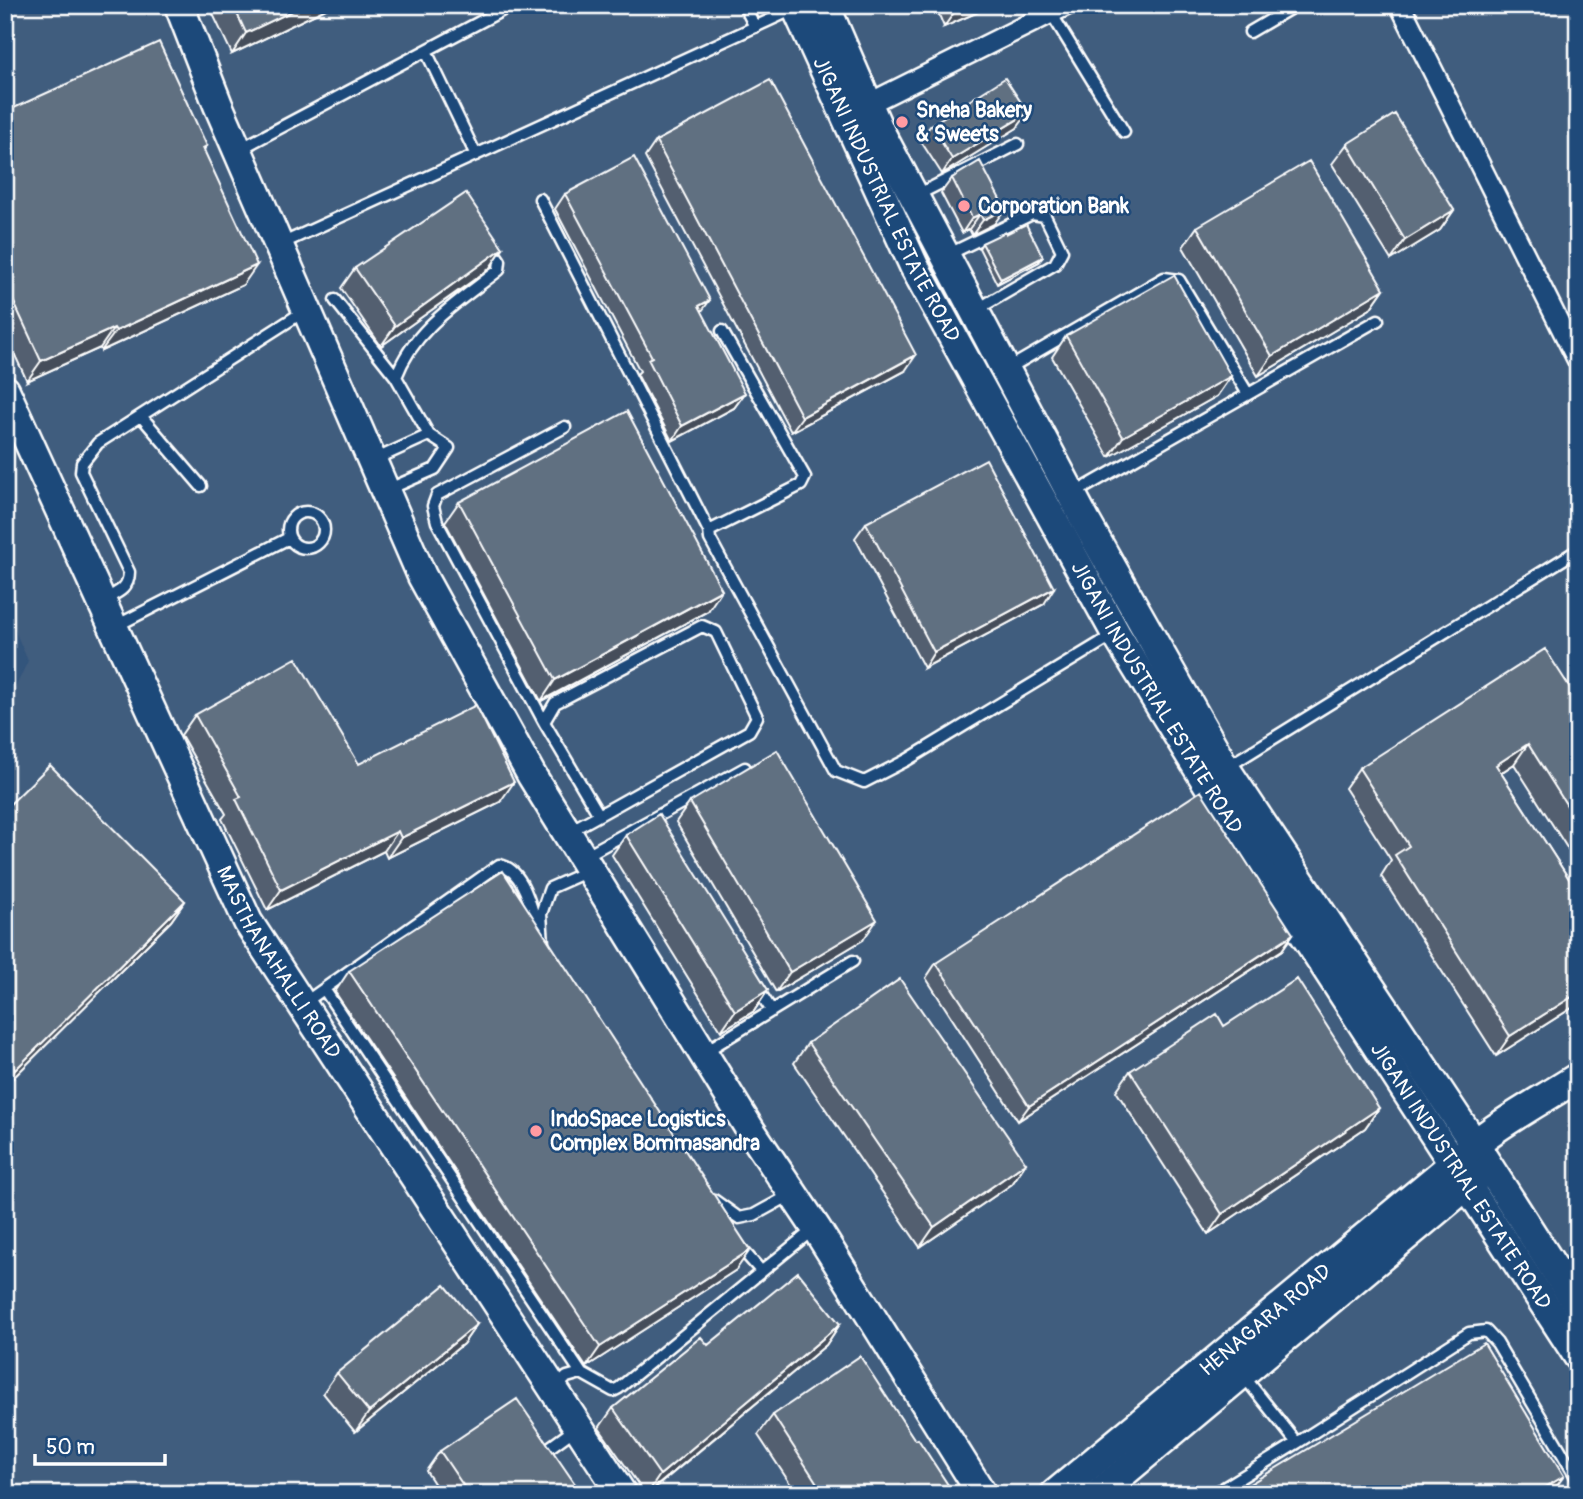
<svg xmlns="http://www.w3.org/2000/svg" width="1583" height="1499" viewBox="0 0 1583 1499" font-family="Pangolin,sans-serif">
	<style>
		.built { fill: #415d7e }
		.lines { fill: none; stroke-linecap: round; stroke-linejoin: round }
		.lane-casing { stroke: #fff; stroke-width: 15 }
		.street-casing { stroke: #fff; stroke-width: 24 }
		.secondary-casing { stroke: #fff; stroke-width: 33 }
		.lane { stroke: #1f4a7a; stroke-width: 10 }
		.street { stroke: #1f4a7a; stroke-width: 19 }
		.secondary { stroke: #1f4a7a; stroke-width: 28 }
		.wall { fill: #535f6f; stroke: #fff; stroke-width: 2 }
		.shaded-wall { fill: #444e5a; stroke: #fff; stroke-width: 2 }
		.building { fill: #616f81; stroke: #fff; stroke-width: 2 }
		.poi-dot { fill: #ff9aa2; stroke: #1f4a7a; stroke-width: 2.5 }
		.labels { text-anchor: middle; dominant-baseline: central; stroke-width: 5; stroke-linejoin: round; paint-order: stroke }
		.poi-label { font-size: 21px; font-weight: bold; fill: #fff; stroke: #1f4a7a; text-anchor: start }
		.street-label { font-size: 21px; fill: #fff; stroke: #1f4a7a }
	</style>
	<rect width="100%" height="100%" fill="#33557c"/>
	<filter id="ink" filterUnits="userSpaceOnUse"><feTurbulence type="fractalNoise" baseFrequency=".0143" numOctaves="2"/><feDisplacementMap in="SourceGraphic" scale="14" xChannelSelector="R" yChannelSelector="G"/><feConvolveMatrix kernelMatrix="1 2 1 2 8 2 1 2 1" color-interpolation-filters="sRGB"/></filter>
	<g filter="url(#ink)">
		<path class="built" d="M 5,5 L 1578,5 L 1578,1494 L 5,1494 L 5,709 L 28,661 L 5,607 Z"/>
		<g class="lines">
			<g class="lane-casing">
				<path id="lane" d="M 744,5 L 755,27
					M 1051,13 L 1124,132
					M 1250,32 L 1296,5
					M 426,51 L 476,155
					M 240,149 L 512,5
					M 915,196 L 1018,144
					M 540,199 L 709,531
					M 281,244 L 796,8
					M 949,254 L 1032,214 L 1045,216 L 1062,251 L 1055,264 L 976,310
					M 335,300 L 396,377
					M 722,331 L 805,477 L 801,485 L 709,531 L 710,539 L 836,771 L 864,782 L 907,760 L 1115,634
					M 1009,368 L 1164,278 L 1179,280 L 1248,394
					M 141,416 L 201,486
					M 429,435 L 396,377 C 414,328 460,301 499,270 L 500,261 L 490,246
					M 374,460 L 429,435 L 449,448 L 435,469 L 389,489
					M 1075,493 L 1378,320
					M288 530a18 18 0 1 1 36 0a18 18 0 1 1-36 0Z
					M 102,601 C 116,593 129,590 129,572 L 81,472 L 82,463 L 98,443 L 303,312
					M 114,627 L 289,538
					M 544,722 L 437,522 L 433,506 L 437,495 L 565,427
					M 1227,767 L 1578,550
					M 568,832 L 599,815 L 749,731 L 757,717 L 716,632 L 702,626 L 555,703 L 544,722 L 599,815
					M 583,857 L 745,768
					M 543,943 L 541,914 L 550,888 L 586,872
					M 757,988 L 772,1011
					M 324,989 L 581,1373
					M 304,1003 L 499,865 C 524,869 531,909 538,929
					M 706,1051 L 853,961
					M 714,1200 L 739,1218 L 754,1215 L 792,1194
					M 738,1245 L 761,1271
					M 554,1389 L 567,1377 L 581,1373 L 613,1391 L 619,1388 L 815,1228
					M 1297,1443 L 1469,1333 L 1486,1331 L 1497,1343 L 1578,1480
					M 546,1455 L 546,1450 L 575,1429
					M 1214,1494 L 1297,1443 L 1242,1374"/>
			</g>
			<g class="street-casing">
				<path id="street" d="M 1400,5 L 1578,361
					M 858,109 L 1067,5"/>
			</g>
			<g class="secondary-casing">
				<g id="secondary">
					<path d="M 179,5 L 218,105 L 422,576 L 532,776 L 751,1131 L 816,1228 L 982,1494"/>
					<path id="s1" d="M 795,5 L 914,266 L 1116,634 L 1223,809 L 1578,1356"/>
					<path d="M 825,5 L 880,132 L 1086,522 L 1225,768 L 1473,1142 L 1578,1306"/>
					<path id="s2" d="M 5,390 L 248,922 L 622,1494"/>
					<path id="s3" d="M 1055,1494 L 1452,1165 C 1483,1131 1538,1103 1578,1077"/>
					<path d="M 1098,1494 L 1479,1175"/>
				</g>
			</g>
			<use href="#lane" class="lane"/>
			<use href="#street" class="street"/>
			<use href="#secondary" class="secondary"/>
		</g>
		<path class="wall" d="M 215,5 L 334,5 L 232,54 L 211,10 Z
			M 935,5 L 994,5 L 944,27 Z
			M 5,112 L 207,146 L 204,150 L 243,285 L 101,351 L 100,348 L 27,381 L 5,334 Z
			M 931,125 L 1017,128 L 942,174 L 920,140 Z
			M 656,141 L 905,371 L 791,432 L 645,157 Z
			M 1347,144 L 1454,210 L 1440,230 L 1391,260 L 1332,164 Z
			M 952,178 L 994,224 L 972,235 L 969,229 L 962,233 L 941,193 Z
			M 565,194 L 745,393 L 734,408 L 672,441 L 637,374 L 640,371 L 555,209 Z
			M 1197,227 L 1384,289 L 1370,309 L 1258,376 L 1183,247 Z
			M 1006,234 L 1039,262 L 997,284 L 979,248 L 982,243 Z
			M 503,248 L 489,269 L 381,346 L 341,288 L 355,268 Z
			M 1066,336 L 1231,376 L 1217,396 L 1109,457 L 1052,357 Z
			M 459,502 L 708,611 L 541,701 L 445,522 Z
			M 866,523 L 1044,604 L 924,668 L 855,538 Z
			M 1578,700 L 1578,865 L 1514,764 L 1501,773 L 1578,893 L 1578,1004 L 1496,1056 L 1381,876 L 1391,860 L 1345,788 L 1359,768 Z
			M 195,715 L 359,764 L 500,802 L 387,858 L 384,851 L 267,910 L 222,819 L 226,814 L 181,735 Z
			M 690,802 L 863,940 L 776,992 L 676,822 Z
			M 5,809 L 185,901 L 171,921 L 5,1086 Z
			M 626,835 L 768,990 L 754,1011 L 721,1031 L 612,855 Z
			M 1293,934 L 1282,950 L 1018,1121 L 926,978 L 936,963 Z
			M 349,971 L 736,1270 L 586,1367 L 335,992 Z
			M 1224,1026 L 1379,1108 L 1365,1128 L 1208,1234 L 1116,1091 L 1130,1071 Z
			M 808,1043 L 1026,1163 L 1012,1184 L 920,1247 L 794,1063 Z
			M 477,1324 L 463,1344 L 355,1432 L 323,1393 L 337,1373 Z
			M 840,1324 L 826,1345 L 648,1494 L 645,1494 L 599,1428 L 613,1408 Z
			M 773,1415 L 915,1440 L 954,1494 L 797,1494 L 758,1435 Z
			M 440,1451 L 582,1494 L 441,1494 L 426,1471 Z"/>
		<path class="shaded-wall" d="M 305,5 L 334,5 L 232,54 L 246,33 Z
			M 961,5 L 994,5 L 944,27 L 958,7 Z
			M 1028,113 L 1017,128 L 942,174 L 952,159 Z
			M 1005,209 L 994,224 L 972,235 L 983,220 Z
			M 1454,210 L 1440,230 L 1391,260 L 1405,240 Z
			M 980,214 L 969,229 L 962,233 L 972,218 Z
			M 503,248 L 489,269 L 381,346 L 395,326 Z
			M 1043,257 L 1039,262 L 997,284 L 1001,279 Z
			M 257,265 L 243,285 L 101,351 L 116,331 Z
			M 1384,289 L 1370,309 L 1258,376 L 1272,356 Z
			M 710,300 L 699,315 L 699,306 Z
			M 114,328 L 100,348 L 27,381 L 41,361 Z
			M 916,355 L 905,371 L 791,432 L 802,417 Z
			M 1231,376 L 1217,396 L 1109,457 L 1123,437 Z
			M 745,393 L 734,408 L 672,441 L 682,426 Z
			M 1054,588 L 1044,604 L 924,668 L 934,652 Z
			M 722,590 L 708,611 L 541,701 L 555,680 Z
			M 1528,744 L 1514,764 L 1482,785 L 1496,765 Z
			M 514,782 L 500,802 L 387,858 L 401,838 Z
			M 398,831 L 384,851 L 267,910 L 281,890 Z
			M 185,901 L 171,921 L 5,1086 L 5,1084 L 15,1070 Z
			M 877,920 L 863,940 L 776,992 L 790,972 Z
			M 1293,934 L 1282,950 L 1018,1121 L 1029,1106 Z
			M 768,990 L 754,1011 L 721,1031 L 735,1011 Z
			M 1578,993 L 1578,1004 L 1496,1056 L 1510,1036 Z
			M 1379,1108 L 1365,1128 L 1208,1234 L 1222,1214 Z
			M 1026,1163 L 1012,1184 L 920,1247 L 934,1227 Z
			M 750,1250 L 736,1270 L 586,1367 L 600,1347 Z
			M 477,1324 L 463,1344 L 355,1432 L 369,1412 Z
			M 840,1324 L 826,1345 L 647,1494 L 660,1475 Z
			M 1564,1476 L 1551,1494 L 1534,1494 Z"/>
		<path class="building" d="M 233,5 L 305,5 L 246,33 Z
			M 159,42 L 207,146 L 203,148 L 257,265 L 116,331 L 114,328 L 41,361 L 5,283 L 5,112 Z
			M 1005,78 L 1028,113 L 952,159 L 931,125 Z
			M 770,80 L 916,355 L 802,417 L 656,141 Z
			M 1395,114 L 1454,210 L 1405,240 L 1347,144 Z
			M 634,157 L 710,300 L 699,306 L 745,393 L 682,426 L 648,359 L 652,357 L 565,194 Z
			M 980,161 L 1005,209 L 983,220 L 980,214 L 972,218 L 952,178 Z
			M 1309,161 L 1384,289 L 1272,356 L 1197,227 Z
			M 466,193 L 503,248 L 395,326 L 355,268 Z
			M 1026,224 L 1043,257 L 1001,279 L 982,243 L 1005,232 L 1006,234 Z
			M 1174,275 L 1231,376 L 1123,437 L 1066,336 Z
			M 627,411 L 722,590 L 555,680 L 459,502 Z
			M 986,459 L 1054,588 L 934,652 L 866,523 Z
			M 1545,649 L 1578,700 L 1578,823 L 1528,744 L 1496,765 L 1578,893 L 1578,993 L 1510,1036 L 1395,855 L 1409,846 L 1359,768 Z
			M 296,658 L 359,764 L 476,705 L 514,782 L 401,838 L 398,831 L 281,890 L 236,799 L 241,797 L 195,715 Z
			M 777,750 L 877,920 L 790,972 L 690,802 Z
			M 50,765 L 185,901 L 15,1070 L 5,1059 L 5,809 Z
			M 1201,791 L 1293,934 L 1029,1106 L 936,963 Z
			M 659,814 L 768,990 L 735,1011 L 626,835 Z
			M 503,871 L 750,1250 L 600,1347 L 349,971 Z
			M 900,979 L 1026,1163 L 934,1227 L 808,1043 Z
			M 1297,979 L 1379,1108 L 1222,1214 L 1130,1071 L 1217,1014 L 1224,1026 Z
			M 798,1272 L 840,1324 L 660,1475 L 613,1408 L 701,1337 L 708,1345 Z
			M 445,1285 L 477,1324 L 369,1412 L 337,1373 Z
			M 1484,1343 L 1564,1476 L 1534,1494 L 1233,1494 Z
			M 860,1356 L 915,1440 L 918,1439 L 954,1494 L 824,1494 L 773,1415 Z
			M 517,1399 L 582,1494 L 469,1494 L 440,1451 Z"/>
	</g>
	<g class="poi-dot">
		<circle cx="902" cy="122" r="7"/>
		<circle cx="964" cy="206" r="7"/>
		<circle cx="536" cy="1131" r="7"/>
	</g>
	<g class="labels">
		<g class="poi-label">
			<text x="916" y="110">Sneha Bakery<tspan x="916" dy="24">&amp; Sweets</tspan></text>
			<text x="978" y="206">Corporation Bank</text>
			<text x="550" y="1119">IndoSpace Logistics<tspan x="550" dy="24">Complex Bommasandra</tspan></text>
		</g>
		<g class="street-label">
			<text stroke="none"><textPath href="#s1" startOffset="215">JIGANI INDUSTRIAL ESTATE ROAD</textPath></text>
			<text stroke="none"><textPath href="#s1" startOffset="782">JIGANI INDUSTRIAL ESTATE ROAD</textPath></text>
			<text stroke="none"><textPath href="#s2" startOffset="635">MASTHANAHALLI ROAD</textPath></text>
			<text stroke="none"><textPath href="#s1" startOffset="1349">JIGANI INDUSTRIAL ESTATE ROAD</textPath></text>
			<text stroke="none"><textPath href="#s3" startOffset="273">HENAGARA ROAD</textPath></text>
		</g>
	</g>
	<rect width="1583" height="1499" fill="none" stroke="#1f4a7a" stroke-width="28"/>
	<rect x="14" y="14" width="1555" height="1471" fill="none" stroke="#fff" stroke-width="2.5" filter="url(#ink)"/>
	<path d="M35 1454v10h130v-10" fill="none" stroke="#ffffff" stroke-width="3.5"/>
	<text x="46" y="1454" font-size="21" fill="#ffffff" stroke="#1f4a7a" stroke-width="5" paint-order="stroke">50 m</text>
</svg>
